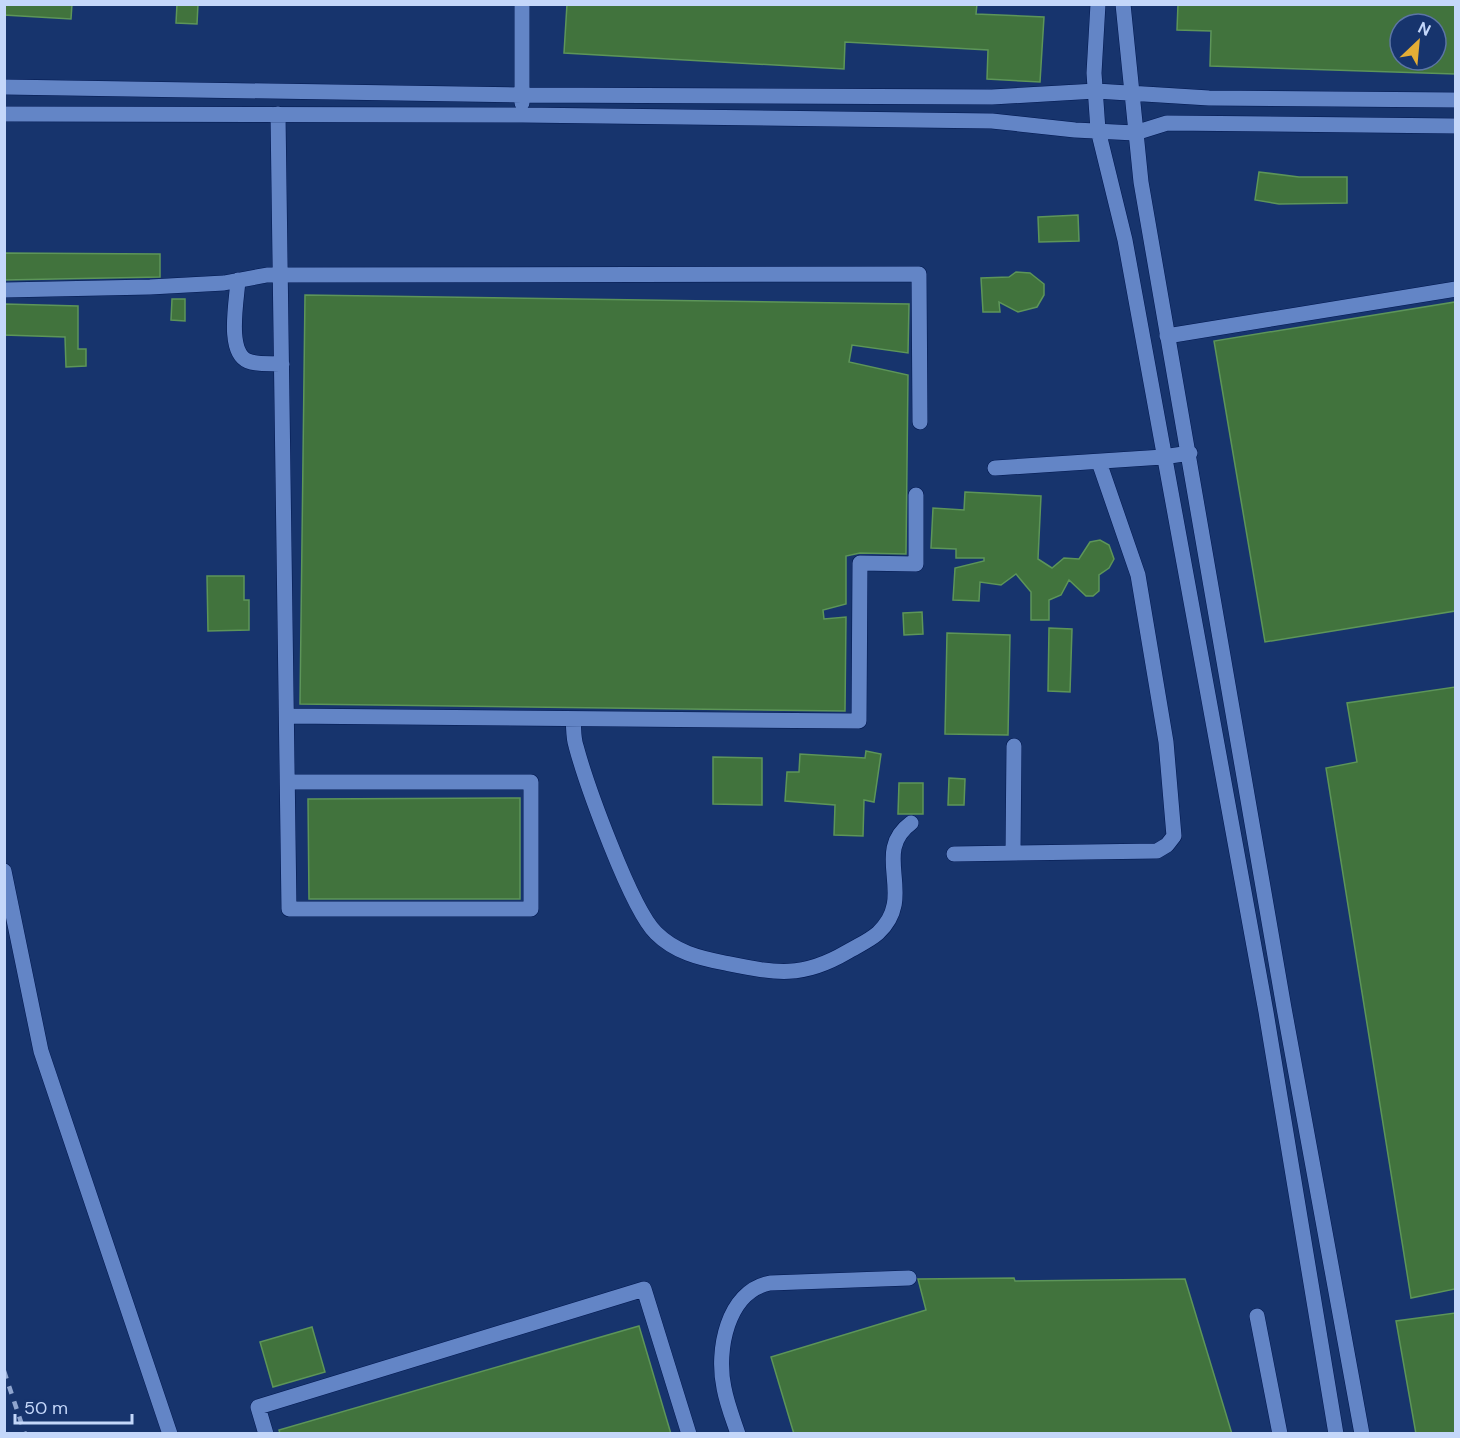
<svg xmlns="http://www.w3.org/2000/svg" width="1460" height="1438" viewBox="0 0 1460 1438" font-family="'DM Sans',sans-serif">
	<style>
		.building { fill: #41733d; stroke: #5d9559; stroke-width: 1.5; fill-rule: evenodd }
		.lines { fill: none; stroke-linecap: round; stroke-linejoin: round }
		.minor-casing { stroke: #021850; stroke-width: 16 }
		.minor { stroke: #6385c6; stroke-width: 15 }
		.rail { stroke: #8fa5cf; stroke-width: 4.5; stroke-dasharray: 8 8; stroke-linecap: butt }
	</style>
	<rect width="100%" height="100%" fill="#17346d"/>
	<path class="building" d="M 4,4 L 72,4 L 71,19 L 4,15 Z
		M 177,4 L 198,4 L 197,24 L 176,23 Z
		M 567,4 L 977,4 L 976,14 L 1044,17 L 1040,82 L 987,79 L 988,50 L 845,42 L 844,69 L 564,53 Z
		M 1178,4 L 1455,4 L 1455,74 L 1210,66 L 1211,31 L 1177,30 ZM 1400,24 L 1436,24 L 1436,60 L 1400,60 Z
		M 1259,172 L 1299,177 L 1347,177 L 1347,203 L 1279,204 L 1255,200 Z
		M 1078,215 L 1079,241 L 1039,242 L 1038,217 Z
		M 4,253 L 160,254 L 160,277 L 4,280 Z
		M 1016,272 L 1030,273 L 1044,284 L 1044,295 L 1037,307 L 1018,312 L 999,302 L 1000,312 L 983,312 L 981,278 L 1009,277 Z
		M 305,295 L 909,304 L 908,353 L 852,345 L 849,362 L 908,375 L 906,554 L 860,553 L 846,556 L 846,604 L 823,610 L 824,619 L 846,617 L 845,711 L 300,704 Z
		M 172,299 L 185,299 L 185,321 L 171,320 Z
		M 1455,302 L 1455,611 L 1265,642 L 1214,341 Z
		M 5,304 L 78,306 L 78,349 L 86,349 L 86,366 L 66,367 L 65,337 L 4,335 Z
		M 965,492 L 1041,496 L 1038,559 L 1052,568 L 1064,558 L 1079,559 L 1090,542 L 1100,540 L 1109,545 L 1114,559 L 1109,568 L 1099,575 L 1099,591 L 1093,596 L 1086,596 L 1069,580 L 1061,595 L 1049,600 L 1049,620 L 1031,620 L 1031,592 L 1016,574 L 1001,585 L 980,582 L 979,601 L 953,600 L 955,568 L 984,561 L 984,558 L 956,558 L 956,549 L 931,548 L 933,508 L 964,510 Z
		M 207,576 L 244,576 L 244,600 L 249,600 L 249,630 L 208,631 Z
		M 922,612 L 923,634 L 904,635 L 903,613 Z
		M 1049,628 L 1072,629 L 1070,692 L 1048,691 Z
		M 947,633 L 1010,635 L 1008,735 L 945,734 Z
		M 1455,687 L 1455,1289 L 1411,1298 L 1326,768 L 1357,762 L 1347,703 Z
		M 866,751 L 881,754 L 874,802 L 864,800 L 863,836 L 834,835 L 835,805 L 785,801 L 787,772 L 799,772 L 800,754 L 865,758 Z
		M 713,757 L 762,758 L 762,805 L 713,804 Z
		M 949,778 L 965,779 L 964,805 L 948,805 Z
		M 899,783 L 923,783 L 923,814 L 898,814 Z
		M 520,798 L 520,899 L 309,899 L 308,799 Z
		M 1014,1278 L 1015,1281 L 1185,1279 L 1232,1434 L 794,1434 L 771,1357 L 926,1310 L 918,1279 Z
		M 1455,1313 L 1455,1434 L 1416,1434 L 1396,1321 Z
		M 639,1326 L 671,1434 L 280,1434 L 279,1430 Z
		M 312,1327 L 325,1372 L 273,1387 L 260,1342 Z"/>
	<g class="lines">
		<g class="minor-casing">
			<path id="minor" d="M 522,4 L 522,103
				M 1098,4 L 1094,73 L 1098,130 L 1125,240 L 1266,1012 L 1336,1434
				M 1123,4 L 1141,182 L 1284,1008 L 1362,1434
				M 4,87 L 522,95 L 992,97 L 1096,91 L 1209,98 L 1456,100
				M 4,114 L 522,115 L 992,121 L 1075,130 L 1135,133 L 1167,123 L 1456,126
				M 278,114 L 289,909 L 531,909 L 531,782 L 288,782
				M 238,280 C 237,300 226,352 248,361 C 258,365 272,363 282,364
				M 4,290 L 150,287 L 224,283 L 267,275 L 919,274 L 920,422
				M 1167,336 L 1456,289
				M 995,468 L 1163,457 L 1190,453
				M 287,716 L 859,721 L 860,563 L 916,564 L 916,495
				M 573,719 C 574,727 573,737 576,746 C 586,783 631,909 656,933 C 675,952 699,958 725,963 C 775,973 801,979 847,952 C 857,946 869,941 878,933 C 918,896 870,853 911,823
				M 1013,853 L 1014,746
				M 954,854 L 1157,851 L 1167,845 L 1174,836 L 1166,742 L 1138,575 L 1099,462
				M 4,871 L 41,1051 L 170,1434
				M 1257,1316 L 1280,1434
				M 266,1434 L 258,1407 L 644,1289 L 689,1434
				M 738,1434 C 733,1419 727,1404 724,1388 C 716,1351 727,1291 770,1283 L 909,1278"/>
		</g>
		<use href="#minor" class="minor"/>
		<path class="rail" d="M 4,1371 L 25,1434"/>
	</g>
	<rect width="1460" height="1438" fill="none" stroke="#c4d7fa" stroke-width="12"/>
	<g transform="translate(1418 42) rotate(26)"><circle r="28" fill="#17346d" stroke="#5c75a5" stroke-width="1.5"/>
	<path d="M0-4.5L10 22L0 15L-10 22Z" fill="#e4ad35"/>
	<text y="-9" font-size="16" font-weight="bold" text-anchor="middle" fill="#c4d7fa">N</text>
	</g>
	<path d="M15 1414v9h117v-9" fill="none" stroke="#c4d7fa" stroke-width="3"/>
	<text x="24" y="1414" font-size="18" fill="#c4d7fa" stroke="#17346d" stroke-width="4.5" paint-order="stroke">50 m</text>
</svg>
